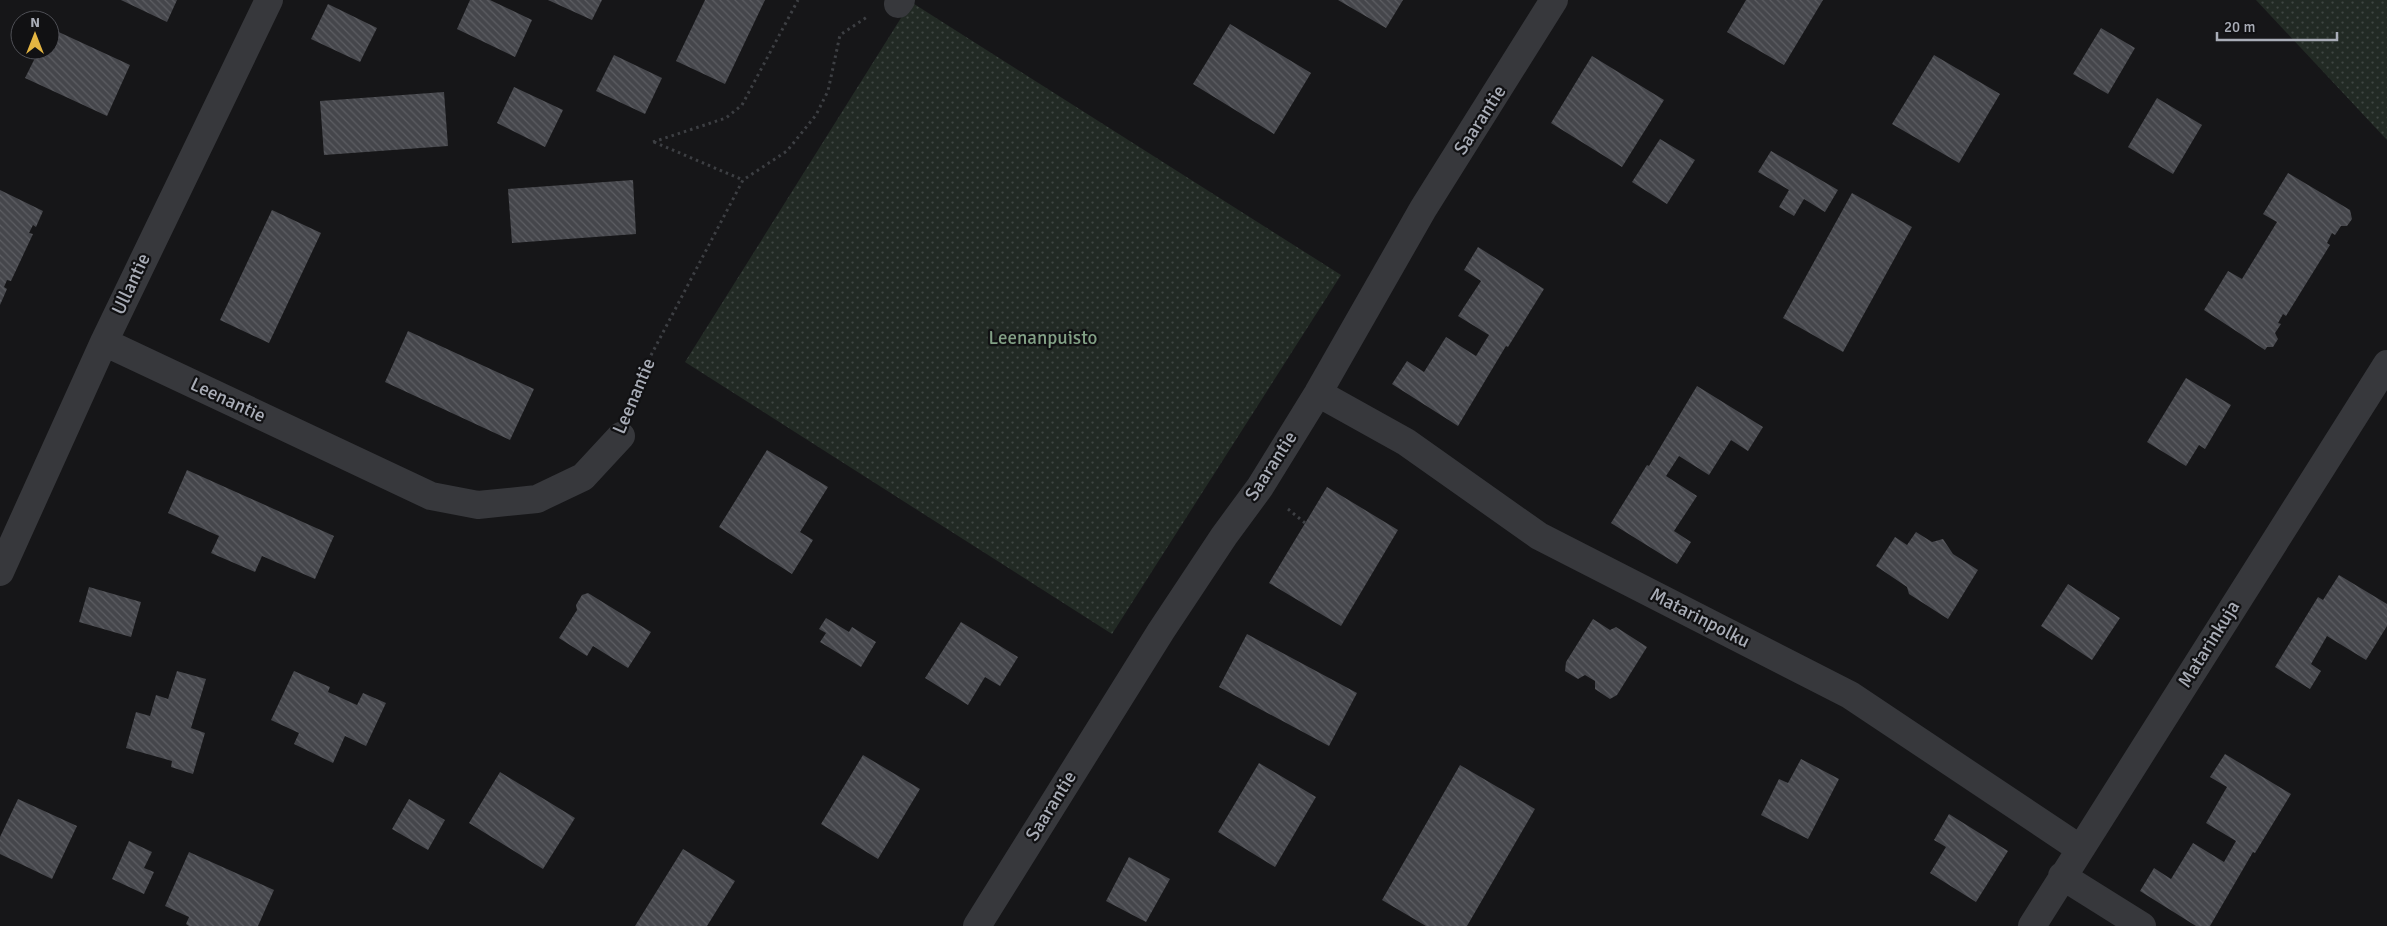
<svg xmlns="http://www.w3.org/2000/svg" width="2387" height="926" viewBox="0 0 2387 926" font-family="Signika,sans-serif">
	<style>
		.park { fill: url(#park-dots) }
		.building { fill: url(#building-back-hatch) }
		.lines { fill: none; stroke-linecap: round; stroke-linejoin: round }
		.path { stroke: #3d3f43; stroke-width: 3; stroke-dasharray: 2.5 4; stroke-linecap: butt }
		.street { stroke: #37383c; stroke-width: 28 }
		.labels { text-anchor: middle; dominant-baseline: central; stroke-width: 4.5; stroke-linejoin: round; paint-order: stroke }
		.street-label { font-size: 19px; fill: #a9adb7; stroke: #111113 }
		.park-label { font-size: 19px; fill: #82a085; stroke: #111113 }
	</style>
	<defs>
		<pattern id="park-dots" width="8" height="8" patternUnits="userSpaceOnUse" patternTransform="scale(1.25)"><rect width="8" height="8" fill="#222a24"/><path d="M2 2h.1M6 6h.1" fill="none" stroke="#3f4642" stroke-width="1.8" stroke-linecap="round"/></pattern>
		<pattern id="building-back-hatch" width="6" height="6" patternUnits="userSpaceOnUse" patternTransform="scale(1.25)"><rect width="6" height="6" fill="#45464b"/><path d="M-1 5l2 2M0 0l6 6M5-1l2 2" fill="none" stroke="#5d5e63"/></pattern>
	</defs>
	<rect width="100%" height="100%" fill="#161618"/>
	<path class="park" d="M 2256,0 L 2387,0 L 2387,140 Z
		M 911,2 L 1341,275 L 1112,634 L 685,362 Z"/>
	<path class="building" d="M 121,0 L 177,0 L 167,22 Z
		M 470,0 L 490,0 L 532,20 L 515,57 L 457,29 Z
		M 548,0 L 602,0 L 592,20 Z
		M 705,0 L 765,0 L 725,84 L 676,61 Z
		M 1338,0 L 1403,0 L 1386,28 Z
		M 1746,0 L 1823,0 L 1784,65 L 1727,32 Z
		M 328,4 L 377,28 L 360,62 L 311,39 Z
		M 1230,24 L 1311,73 L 1274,134 L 1193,84 Z
		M 50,28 L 130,65 L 107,116 L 25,78 L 39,50 L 50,50 Z
		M 2101,28 L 2135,48 L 2108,94 L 2073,74 Z
		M 614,55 L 662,78 L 645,114 L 596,91 Z
		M 1934,55 L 2000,94 L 1959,163 L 1892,124 Z
		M 1592,56 L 1664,100 L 1622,167 L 1551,123 Z
		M 514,87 L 563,110 L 545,147 L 497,123 Z
		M 444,92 L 448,146 L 324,155 L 320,101 Z
		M 2157,98 L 2202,125 L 2173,174 L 2128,147 Z
		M 1660,139 L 1695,160 L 1667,204 L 1632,182 Z
		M 1771,151 L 1838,190 L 1825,212 L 1804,199 L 1794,216 L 1779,207 L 1789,190 L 1758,172 Z
		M 2288,173 L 2350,210 L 2352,219 L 2347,226 L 2341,226 L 2335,235 L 2332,233 L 2327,243 L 2330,245 L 2286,316 L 2283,314 L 2278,323 L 2281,324 L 2275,333 L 2278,339 L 2273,347 L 2267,347 L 2265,350 L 2204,310 L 2228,271 L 2242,279 L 2277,222 L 2263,214 Z
		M 633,180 L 636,234 L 512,243 L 508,189 Z
		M 0,190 L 43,211 L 36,227 L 33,225 L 29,233 L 33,234 L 11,281 L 7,280 L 4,287 L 7,289 L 0,305 Z
		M 1852,193 L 1912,227 L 1843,352 L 1783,318 Z
		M 272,210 L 321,233 L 269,343 L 220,320 Z
		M 1478,247 L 1544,289 L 1508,347 L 1506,346 L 1458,426 L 1392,384 L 1407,361 L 1424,372 L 1446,337 L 1476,356 L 1489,335 L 1458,316 L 1481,281 L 1464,270 Z
		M 408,331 L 534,389 L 510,440 L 385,382 Z
		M 2186,378 L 2231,405 L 2205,449 L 2199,445 L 2186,466 L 2147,442 Z
		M 1697,386 L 1763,427 L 1748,451 L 1731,440 L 1709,475 L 1679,456 L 1666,476 L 1697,496 L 1674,531 L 1691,542 L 1677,564 L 1611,523 L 1647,465 L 1649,466 Z
		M 767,450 L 828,487 L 800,532 L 813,540 L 792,574 L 719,527 Z
		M 187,470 L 334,536 L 315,579 L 262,556 L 255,572 L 211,553 L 219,536 L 168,513 Z
		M 1327,487 L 1398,530 L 1341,626 L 1269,583 Z
		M 1916,532 L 1932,542 L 1943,539 L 1953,554 L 1978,570 L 1948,619 L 1909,594 L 1907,587 L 1876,566 L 1895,537 L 1907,545 Z
		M 2339,575 L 2387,604 L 2387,626 L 2366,660 L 2327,636 L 2311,664 L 2321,671 L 2310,689 L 2275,667 L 2318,597 L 2323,600 Z
		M 2068,584 L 2120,618 L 2092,660 L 2041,626 Z
		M 89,587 L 141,602 L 131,637 L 79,622 Z
		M 588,593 L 651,632 L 628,668 L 593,646 L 587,656 L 559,638 L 577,610 L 576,605 L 582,595 Z
		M 826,618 L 849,632 L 852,627 L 876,642 L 861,667 L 820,642 L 826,633 L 819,629 Z
		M 1593,619 L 1610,630 L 1616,627 L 1647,647 L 1617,695 L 1610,699 L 1595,689 L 1595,681 L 1585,675 L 1578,679 L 1565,671 L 1566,662 Z
		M 961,622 L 1018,657 L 1000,686 L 985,677 L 968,705 L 925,678 Z
		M 1247,634 L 1357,693 L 1329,746 L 1219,687 Z
		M 177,671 L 206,679 L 191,728 L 205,733 L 193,774 L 171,767 L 172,761 L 126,748 L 136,712 L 150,716 L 156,695 L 168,699 Z
		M 294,671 L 330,687 L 328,692 L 357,705 L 363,693 L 386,703 L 366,746 L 345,736 L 333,763 L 294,744 L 299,733 L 271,720 Z
		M 2225,754 L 2291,794 L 2255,853 L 2253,852 L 2210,926 L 2196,926 L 2140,891 L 2154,868 L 2171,879 L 2193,843 L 2224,862 L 2236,841 L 2206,823 L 2227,787 L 2210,777 Z
		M 863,755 L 920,789 L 878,859 L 821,824 Z
		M 1801,759 L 1839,779 L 1808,839 L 1761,815 L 1779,779 L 1788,783 Z
		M 1259,763 L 1316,797 L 1275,867 L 1218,832 Z
		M 1460,765 L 1535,809 L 1467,926 L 1426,926 L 1382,900 Z
		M 500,772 L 575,818 L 543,869 L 469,823 Z
		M 18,799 L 77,826 L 52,879 L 0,854 L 0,837 Z
		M 409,799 L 445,820 L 428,850 L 392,829 Z
		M 1949,814 L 2008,851 L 1976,902 L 1930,873 L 1946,847 L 1934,840 Z
		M 129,841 L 152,852 L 144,868 L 154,872 L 144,894 L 112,879 Z
		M 683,849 L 735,881 L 707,926 L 635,926 Z
		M 189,852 L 274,890 L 258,926 L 189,926 L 186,924 L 189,917 L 165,906 Z
		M 1129,857 L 1170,879 L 1146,922 L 1106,901 Z"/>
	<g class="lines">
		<path class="path" d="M 653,142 L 726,118 L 742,105 L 798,0
			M 654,142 L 743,180
			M 631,403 L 638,380 L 743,180 L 787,151 L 816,115 L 828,91 L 840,35 L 867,17
			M 1288,509 L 1305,523"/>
		<path class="street" d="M 898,4 L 901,0
			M 104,342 L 431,496 L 478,505 L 537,499 L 583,477 L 621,436
			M 1318,393 L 1406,442 L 1539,536 L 1850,695 L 2079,848
			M 0,572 L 104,342 L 269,0
			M 2062,876 L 2142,926
			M 977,926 L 1161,631 L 1224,536 L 1260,487 L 1318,393 L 1423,209 L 1554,0
			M 2032,926 L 2387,364"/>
	</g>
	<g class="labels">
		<g class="street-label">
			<text transform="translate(1480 120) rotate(-57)">Saarantie</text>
			<text transform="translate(131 284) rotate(-65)">Ullantie</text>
			<text transform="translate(634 396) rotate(-67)">Leenantie</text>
			<text transform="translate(228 400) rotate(25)">Leenantie</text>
			<text transform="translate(1271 466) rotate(-57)">Saarantie</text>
			<text transform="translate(1700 618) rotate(27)">Matarinpolku</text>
			<text transform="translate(2209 644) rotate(-58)">Matarinkuja</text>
			<text transform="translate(1051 806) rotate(-58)">Saarantie</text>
		</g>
		<g class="park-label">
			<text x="1043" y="338">Leenanpuisto</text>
		</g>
	</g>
	<g transform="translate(35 35)"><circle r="24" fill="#111113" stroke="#4e4f55"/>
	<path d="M0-4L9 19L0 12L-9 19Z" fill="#e4b542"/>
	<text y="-8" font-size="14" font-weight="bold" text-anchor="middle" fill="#a9adb7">N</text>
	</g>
	<path d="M2217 32v8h120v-8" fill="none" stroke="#a9adb7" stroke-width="2.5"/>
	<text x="2224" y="32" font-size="15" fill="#a9adb7" stroke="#111113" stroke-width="4" paint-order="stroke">20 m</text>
</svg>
